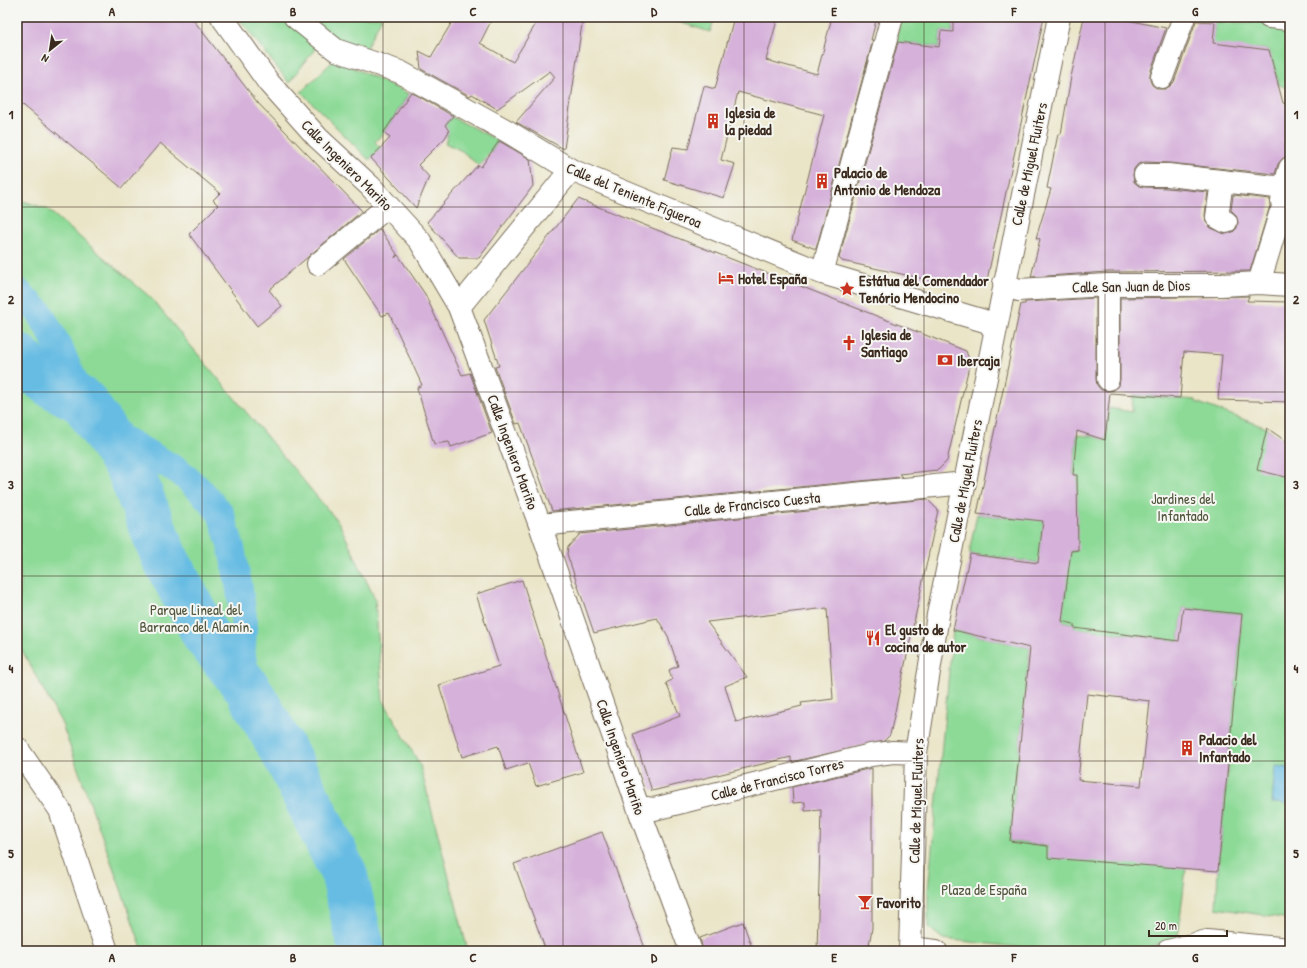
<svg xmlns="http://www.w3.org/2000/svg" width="1307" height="968" viewBox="0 0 1307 968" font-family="'Patrick Hand',sans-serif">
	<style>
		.green { fill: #8dda97; stroke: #64825a }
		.water { fill: #66bce3; stroke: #507380 }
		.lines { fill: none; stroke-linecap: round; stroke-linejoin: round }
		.canal { stroke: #66bce3; stroke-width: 27 }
		.river { stroke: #66bce3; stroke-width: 47 }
		.building { fill: #d6b1da; fill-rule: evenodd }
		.minor-casing { stroke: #786b59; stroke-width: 24 }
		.minor { stroke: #fff; stroke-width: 22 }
		.grid { fill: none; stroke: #3b2a1e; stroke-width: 1; stroke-opacity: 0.55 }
		.labels { text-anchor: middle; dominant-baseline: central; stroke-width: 4; stroke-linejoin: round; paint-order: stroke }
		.poi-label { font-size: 15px; font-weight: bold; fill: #3b2a1e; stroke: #f6f6f2; text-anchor: start }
		.street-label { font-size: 15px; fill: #3b2a1e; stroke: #f6f6f2 }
		.park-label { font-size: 15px; fill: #50563c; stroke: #f6f6f2 }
		.neatline { fill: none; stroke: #3b2a1e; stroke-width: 1.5 }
		.grid-label { font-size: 13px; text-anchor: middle; font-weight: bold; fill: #3b2a1e }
	</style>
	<rect width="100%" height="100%" fill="#f6f6f2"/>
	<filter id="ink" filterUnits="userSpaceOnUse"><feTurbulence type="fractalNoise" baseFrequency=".025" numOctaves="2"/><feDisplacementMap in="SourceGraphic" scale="8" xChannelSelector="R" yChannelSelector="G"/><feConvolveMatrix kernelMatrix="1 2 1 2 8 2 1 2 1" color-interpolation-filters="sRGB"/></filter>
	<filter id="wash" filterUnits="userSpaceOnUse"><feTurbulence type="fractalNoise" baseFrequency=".012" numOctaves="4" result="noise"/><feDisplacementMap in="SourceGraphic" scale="16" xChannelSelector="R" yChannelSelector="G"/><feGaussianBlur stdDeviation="0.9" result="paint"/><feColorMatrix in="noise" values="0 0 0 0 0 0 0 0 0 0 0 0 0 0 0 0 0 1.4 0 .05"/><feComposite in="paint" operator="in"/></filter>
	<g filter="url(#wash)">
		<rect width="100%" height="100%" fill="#eae5c7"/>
		<path class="green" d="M 238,17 L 290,17 L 321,41 L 289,83 Z
			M 307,17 L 382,17 L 361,58 Z
			M 663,17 L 715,17 L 710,32 Z
			M 902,17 L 953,17 L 953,32 L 941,31 L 939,47 L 895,42 Z
			M 1215,22 L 1290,23 L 1290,89 L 1279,85 L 1269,50 L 1212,45 Z
			M 335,59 L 409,94 L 384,132 L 375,142 L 381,148 L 369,160 L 301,92 Z
			M 452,117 L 499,141 L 479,166 L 462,151 L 445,143 C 448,136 449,132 445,125 Z
			M 17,199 L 47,209 L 150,297 L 339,523 L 375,599 L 383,700 L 420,765 L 468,951 L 143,951 L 62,724 L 17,641 L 17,615 L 21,583 L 18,551 L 21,509 L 17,504 Z
			M 1133,395 L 1196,400 L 1196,402 L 1267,428 L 1290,444 L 1290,919 L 1216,908 L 1218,871 L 1242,614 L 1183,608 L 1179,641 L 1074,628 L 1074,624 L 1062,621 L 1070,551 L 1077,551 L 1077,476 L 1073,475 L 1077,435 L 1092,436 L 1105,440 L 1109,408 L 1132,412 Z
			M 1059,508 L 1042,531 L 1039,563 L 970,554 L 970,548 L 977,514 L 1013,518 Z
			M 953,630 L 1030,648 L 1010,841 L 1186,868 L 1178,937 L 1140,951 L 1054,951 L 943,939 L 928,927 L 928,890 Z"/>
		<path class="water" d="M 1275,766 L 1290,768 L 1290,804 L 1272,803 Z"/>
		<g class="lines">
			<path class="canal" d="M 17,291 L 40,313 L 60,349 L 84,402
				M 105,431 L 130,443 L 180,472 L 203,493 L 221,514 L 231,546 L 239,586 L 244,622 L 242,653 L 248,689"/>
			<path class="river" d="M 17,356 L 49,383 L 84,402 L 130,470 L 163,554 L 206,636 L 248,689 L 289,761 L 344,874 L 362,951"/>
		</g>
		<g id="blocks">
			<path class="building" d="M 17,17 L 191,17 L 258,103 L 362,211 L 269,290 L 282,306 L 257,326 L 189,234 L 218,205 L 213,200 L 220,193 L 160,143 L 122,188 L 17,100 Z
				M 455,17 L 493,17 L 480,43 L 513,62 L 540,17 L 583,17 L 564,149 L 516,122 L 555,77 L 550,71 L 497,109 L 472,94 L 470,96 L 421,69 L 419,51 L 431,57 Z
				M 734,17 L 778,17 L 766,60 L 817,74 L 832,17 L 877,17 L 871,40 L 873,40 L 816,249 L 792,240 L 824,115 L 738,92 L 721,160 L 735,164 L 724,198 L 664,180 L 673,147 L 688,149 L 704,86 L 715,89 Z
				M 953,17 L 1044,17 L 987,280 L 981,284 L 924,279 L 842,261 L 839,258 L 898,42 L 939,47 L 941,31 L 953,32 Z
				M 1084,17 L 1112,17 L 1166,28 L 1150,73 L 1150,80 L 1152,85 L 1158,89 L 1165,89 L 1170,86 L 1174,82 L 1196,21 L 1215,22 L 1213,43 L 1269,50 L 1283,103 L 1290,105 L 1290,148 L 1288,156 L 1282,159 L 1278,164 L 1275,174 L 1169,163 L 1145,162 L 1138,164 L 1134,169 L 1133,175 L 1134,182 L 1139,186 L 1145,187 L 1167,188 L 1208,192 L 1205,215 L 1206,222 L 1211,228 L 1226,234 L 1233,232 L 1237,228 L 1238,222 L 1236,215 L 1231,210 L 1233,195 L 1270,199 L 1270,206 L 1250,271 L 1108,272 L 1031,277 L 1040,239 L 1036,238 L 1051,189 L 1047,188 L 1058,134 L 1061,134 L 1071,77 Z
				M 411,92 L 453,116 L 445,125 L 449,131 L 445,138 L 418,165 L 429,177 L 416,208 L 371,158 L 390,138 L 384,132 Z
				M 499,141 L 530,159 L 533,186 L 479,258 L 459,258 L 427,222 L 478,165 L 481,167 Z
				M 578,199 L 966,351 L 970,362 L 947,461 L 938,470 L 899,474 L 902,477 L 552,511 L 520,423 L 516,424 L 495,367 L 499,366 L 484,320 Z
				M 380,229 L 397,254 L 395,258 L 398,255 L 425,294 L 462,375 L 470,373 L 492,433 L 451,447 L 449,442 L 434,444 L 417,388 L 422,385 L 389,313 L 382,316 L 344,259 Z
				M 1249,296 L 1247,301 L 1290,302 L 1290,402 L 1218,400 L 1222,355 L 1184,352 L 1180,398 L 1110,393 L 1105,440 L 1077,431 L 1073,475 L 1077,475 L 1078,550 L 1071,551 L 1062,621 L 1074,624 L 1074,628 L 1179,641 L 1183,608 L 1242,614 L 1218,871 L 1048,858 L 1048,846 L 1010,841 L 1030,648 L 953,630 L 970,554 L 1038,563 L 1043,521 L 977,514 L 1021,304 L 1025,304 L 1025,302 L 1096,298 L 1096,379 L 1097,385 L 1101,390 L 1108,391 L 1114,390 L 1119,386 L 1120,379 L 1120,298 ZM 1087,694 L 1150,701 L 1141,786 L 1078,780 Z
				M 1267,428 L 1290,444 L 1290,478 L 1257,470 Z
				M 927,499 L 938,510 L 890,735 L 884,741 L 791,762 L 791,757 L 652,791 L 633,734 L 680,716 L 666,683 L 672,680 L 669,670 L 678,666 L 668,636 L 657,618 L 594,633 L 567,554 L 568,547 L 580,534 ZM 827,608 L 833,699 L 801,703 L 802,706 L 736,722 L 725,686 L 747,677 L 707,622 Z
				M 522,580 L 583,772 L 536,786 L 528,763 L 506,770 L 498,746 L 462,757 L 439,685 L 499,666 L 476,594 Z
				M 872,768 L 872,928 L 868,951 L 817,951 L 821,810 L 805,811 L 805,802 L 793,803 L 792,787 Z
				M 602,832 L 646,951 L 546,951 L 514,864 Z
				M 743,922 L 753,951 L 703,951 L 700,938 Z"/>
		</g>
	</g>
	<g filter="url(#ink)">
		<use href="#blocks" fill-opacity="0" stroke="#786b59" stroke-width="1"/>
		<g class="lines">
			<g class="minor-casing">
				<path id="minor" d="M 222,17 L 269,83 L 318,138 L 370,186 L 420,241 L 459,307 L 540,525 L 638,807 L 691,951
					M 295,17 L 336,50 L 400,72 L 507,131 L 571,170 L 822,273 L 988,322 L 994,330
					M 1269,17 L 1290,19
					M 1162,77 L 1184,17
					M 1145,175 L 1168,175 L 1284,188
					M 1222,181 L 1217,217 L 1226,222
					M 1282,202 L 1284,188 L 1290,168
					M 318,264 L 388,206
					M 822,273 L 892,17
					M 1004,283 L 1018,290 L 1108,285 L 1221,285 L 1259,283 L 1280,214 L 1290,216
					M 1259,283 L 1290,285
					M 459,307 L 571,170
					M 1108,379 L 1108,285
					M 540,525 L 965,483
					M 17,748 L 60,810 L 107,951
					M 638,807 L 654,809 L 871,755 L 893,752 L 916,753
					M 911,948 L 936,951
					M 910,951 L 916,753 L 938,615 L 1059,17
					M 1168,951 L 1207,941 L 1290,949"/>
			</g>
			<use href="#minor" class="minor"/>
		</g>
	</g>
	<path class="grid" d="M 202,17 L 202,951M 383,17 L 383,951M 563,17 L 563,951M 744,17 L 744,951M 924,17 L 924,951M 1105,17 L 1105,951M 17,207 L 1290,207M 17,392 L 1290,392M 17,576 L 1290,576M 17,761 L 1290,761"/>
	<defs>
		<g id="building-bare" transform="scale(1.2)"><path d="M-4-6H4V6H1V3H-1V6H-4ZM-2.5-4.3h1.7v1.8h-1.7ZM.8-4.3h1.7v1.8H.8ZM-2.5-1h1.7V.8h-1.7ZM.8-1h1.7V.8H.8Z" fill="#c8321e" stroke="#f6f6f2" stroke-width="2.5" paint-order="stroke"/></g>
		<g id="hotel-bare" transform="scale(1.2)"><path d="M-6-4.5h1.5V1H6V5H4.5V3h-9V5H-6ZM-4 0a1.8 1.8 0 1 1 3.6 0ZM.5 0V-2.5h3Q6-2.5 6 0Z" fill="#c8321e" stroke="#f6f6f2" stroke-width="2.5" paint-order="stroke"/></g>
		<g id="sight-bare" transform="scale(1.2)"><path d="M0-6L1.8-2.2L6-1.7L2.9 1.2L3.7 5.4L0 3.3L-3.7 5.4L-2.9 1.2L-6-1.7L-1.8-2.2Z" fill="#c8321e" stroke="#f6f6f2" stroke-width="2.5" paint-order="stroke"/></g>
		<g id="church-bare" transform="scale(1.2)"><path d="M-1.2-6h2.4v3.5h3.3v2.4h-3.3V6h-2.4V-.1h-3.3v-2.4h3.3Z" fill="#c8321e" stroke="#f6f6f2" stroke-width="2.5" paint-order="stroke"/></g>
		<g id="bank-bare" transform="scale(1.2)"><path d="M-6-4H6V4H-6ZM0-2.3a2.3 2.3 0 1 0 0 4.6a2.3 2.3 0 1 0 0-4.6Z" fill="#c8321e" stroke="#f6f6f2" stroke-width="2.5" paint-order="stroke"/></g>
		<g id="restaurant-bare" transform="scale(1.2)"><path d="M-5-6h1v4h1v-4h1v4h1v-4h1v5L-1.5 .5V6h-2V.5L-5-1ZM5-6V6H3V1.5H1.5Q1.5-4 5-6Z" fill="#c8321e" stroke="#f6f6f2" stroke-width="2.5" paint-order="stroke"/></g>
		<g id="bar-bare" transform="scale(1.2)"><path d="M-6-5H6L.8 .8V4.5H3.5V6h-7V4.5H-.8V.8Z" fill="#c8321e" stroke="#f6f6f2" stroke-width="2.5" paint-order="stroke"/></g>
	</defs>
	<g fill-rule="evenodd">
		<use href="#building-bare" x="713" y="121"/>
		<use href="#building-bare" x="822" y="181"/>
		<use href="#hotel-bare" x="726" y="278"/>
		<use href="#sight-bare" x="847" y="289"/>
		<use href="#church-bare" x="849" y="343"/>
		<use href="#bank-bare" x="945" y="360"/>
		<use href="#restaurant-bare" x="873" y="638"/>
		<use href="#building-bare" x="1187" y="748"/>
		<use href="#bar-bare" x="865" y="902"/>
	</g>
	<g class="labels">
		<g class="poi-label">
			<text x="725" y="112">Iglesia de<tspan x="725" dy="17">la piedad</tspan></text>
			<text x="834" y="172">Palacio de<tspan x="834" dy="17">Antonio de Mendoza</tspan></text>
			<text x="738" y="278">Hotel España</text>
			<text x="859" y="280">Estátua del Comendador<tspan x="859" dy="17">Tenório Mendocino</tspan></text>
			<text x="861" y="334">Iglesia de<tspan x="861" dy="17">Santiago</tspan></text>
			<text x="957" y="360">Ibercaja</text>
			<text x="885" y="629">El gusto de<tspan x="885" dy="17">cocina de autor</tspan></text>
			<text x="1199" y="739">Palacio del<tspan x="1199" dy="17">Infantado</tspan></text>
			<text x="877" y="902">Favorito</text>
		</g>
		<g class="street-label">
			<text transform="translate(1029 164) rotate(-78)">Calle de Miguel Fluiters</text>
			<text transform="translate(347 165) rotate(45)">Calle Ingeniero Mariño</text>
			<text transform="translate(634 195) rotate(23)">Calle del Teniente Figueroa</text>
			<text transform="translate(1131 286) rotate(-1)">Calle San Juan de Dios</text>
			<text transform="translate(513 452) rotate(70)">Calle Ingeniero Mariño</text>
			<text transform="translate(965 481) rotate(-79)">Calle de Miguel Fluiters</text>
			<text transform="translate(752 504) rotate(-6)">Calle de Francisco Cuesta</text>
			<text transform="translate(621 757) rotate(71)">Calle Ingeniero Mariño</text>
			<text transform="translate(777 779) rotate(-14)">Calle de Francisco Torres</text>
			<text transform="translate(916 801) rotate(-88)">Calle de Miguel Fluiters</text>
		</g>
		<g class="park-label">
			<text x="1183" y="498">Jardines del<tspan x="1183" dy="17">Infantado</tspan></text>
			<text x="196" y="609">Parque Lineal del<tspan x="196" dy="17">Barranco del Alamín.</tspan></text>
			<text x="984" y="889">Plaza de España</text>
		</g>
	</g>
	<rect width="1307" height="968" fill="none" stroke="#f6f6f2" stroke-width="44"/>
	<g transform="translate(50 50) rotate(210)" stroke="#f6f6f2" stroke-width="3" paint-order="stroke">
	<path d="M0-3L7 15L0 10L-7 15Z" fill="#3b2a1e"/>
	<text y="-6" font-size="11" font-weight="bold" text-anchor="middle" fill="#3b2a1e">N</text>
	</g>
	<path d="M1149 930v6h78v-6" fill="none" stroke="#3b2a1e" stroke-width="2"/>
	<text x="1155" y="930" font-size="12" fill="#3b2a1e" stroke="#f6f6f2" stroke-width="3" paint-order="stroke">20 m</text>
	<rect x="22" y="22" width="1263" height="924" class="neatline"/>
	<g class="grid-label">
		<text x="112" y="16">A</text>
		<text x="293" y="16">B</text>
		<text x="473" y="16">C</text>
		<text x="654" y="16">D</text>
		<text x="834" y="16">E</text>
		<text x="1014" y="16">F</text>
		<text x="1195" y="16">G</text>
		<text x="11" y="119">1</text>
		<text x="1296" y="119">1</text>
		<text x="11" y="304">2</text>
		<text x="1296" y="304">2</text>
		<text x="11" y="489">3</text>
		<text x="1296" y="489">3</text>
		<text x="11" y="673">4</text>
		<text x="1296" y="673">4</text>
		<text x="11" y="858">5</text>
		<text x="1296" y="858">5</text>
		<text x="112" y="962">A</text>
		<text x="293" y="962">B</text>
		<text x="473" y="962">C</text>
		<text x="654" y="962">D</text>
		<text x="834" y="962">E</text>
		<text x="1014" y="962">F</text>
		<text x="1195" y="962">G</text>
	</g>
</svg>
